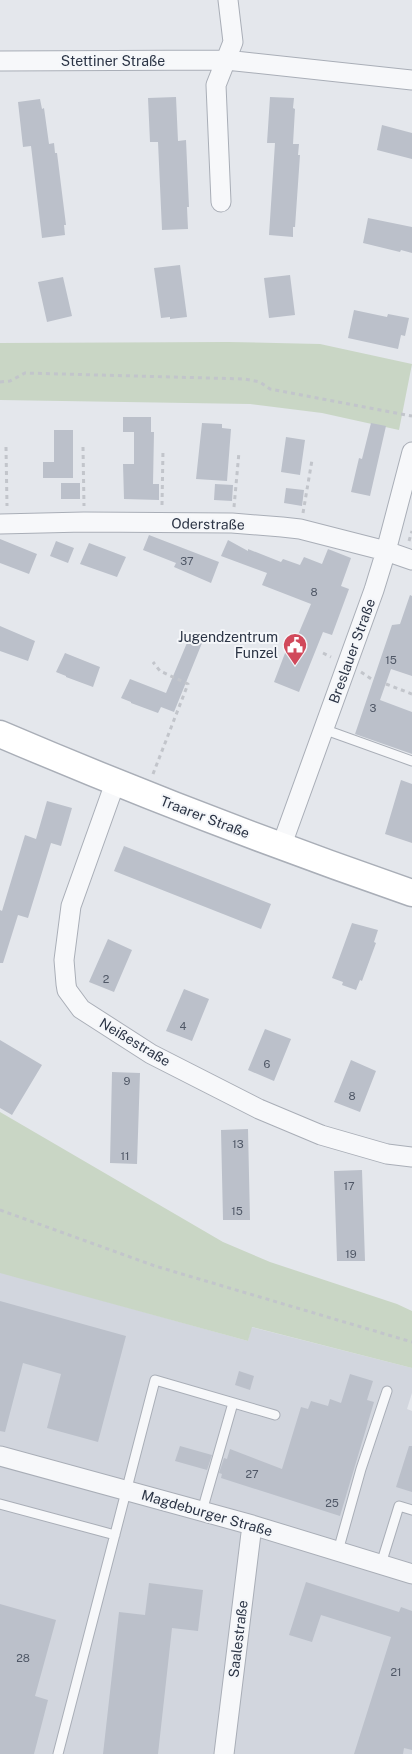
<svg xmlns="http://www.w3.org/2000/svg" width="412" height="1754" viewBox="0 0 412 1754" font-family="'Public Sans',sans-serif">
	<style>
		.built { fill: #d2d6de }
		.green { fill: #c9d6c5 }
		.building { fill: #bbc0ca }
		.lines { fill: none; stroke-linecap: round; stroke-linejoin: round }
		.lane-casing { stroke: #a9aeb7; stroke-width: 11 }
		.street-casing { stroke: #a9aeb7; stroke-width: 21 }
		.secondary-casing { stroke: #a9aeb7; stroke-width: 29 }
		.path { stroke: #c2c5cb; stroke-width: 3; stroke-dasharray: 4 4; stroke-linecap: butt }
		.lane { stroke: #f7f8fa; stroke-width: 9 }
		.street { stroke: #f7f8fa; stroke-width: 19 }
		.secondary { stroke: #fff; stroke-width: 26 }
		.labels { text-anchor: middle; dominant-baseline: central; stroke-width: 4; stroke-linejoin: round; paint-order: stroke }
		.number-label { font-size: 11px; fill: #4f5766 }
		.street-label { font-size: 14px; fill: #2b3445; stroke: #f4f6f9 }
		.poi-label { font-size: 14px; fill: #2b3445; stroke: #f4f6f9; text-anchor: end }
	</style>
	<rect width="100%" height="100%" fill="#e4e7ec"/>
	<path class="built" d="M 0,1272 L 248,1341 L 251,1327 L 412,1368 L 412,1393 L 407,1409 L 412,1411 L 412,1754 L 0,1754 Z"/>
	<path class="green" d="M 228,342 L 320,344 L 412,364 L 399,430 L 322,413 L 250,404 L 0,400 L 0,343 Z
		M 0,1112 L 223,1242 L 270,1262 L 397,1304 L 412,1311 L 412,1368 L 252,1327 L 248,1341 L 0,1273 Z"/>
	<path class="building" d="M 176,97 L 178,141 L 186,140 L 189,207 L 187,207 L 188,229 L 162,230 L 158,142 L 150,142 L 148,98 Z
		M 270,97 L 294,98 L 293,108 L 295,109 L 293,144 L 299,144 L 298,155 L 300,155 L 295,227 L 293,227 L 293,237 L 269,235 L 275,143 L 267,143 Z
		M 40,99 L 42,109 L 44,108 L 49,144 L 54,143 L 55,153 L 57,153 L 66,225 L 64,225 L 65,235 L 42,238 L 31,146 L 23,147 L 18,102 Z
		M 382,125 L 412,133 L 412,159 L 377,150 Z
		M 368,218 L 412,227 L 412,253 L 401,250 L 400,252 L 363,243 Z
		M 180,265 L 187,317 L 170,319 L 170,317 L 161,318 L 154,268 Z
		M 290,275 L 295,315 L 269,318 L 264,278 Z
		M 63,277 L 72,316 L 47,322 L 38,282 Z
		M 354,310 L 387,317 L 388,314 L 409,318 L 405,336 L 401,335 L 398,349 L 348,338 Z
		M 123,417 L 151,417 L 151,432 L 154,432 L 153,484 L 159,484 L 159,500 L 124,499 L 123,464 L 134,464 L 134,432 L 123,432 Z
		M 202,423 L 222,424 L 222,428 L 231,429 L 227,481 L 196,479 Z
		M 371,423 L 386,426 L 370,496 L 351,492 L 359,458 L 362,459 Z
		M 54,430 L 73,430 L 73,478 L 43,478 L 43,462 L 54,462 Z
		M 286,437 L 305,440 L 300,475 L 281,472 Z
		M 61,483 L 80,483 L 80,499 L 61,499 Z
		M 215,484 L 233,485 L 232,501 L 214,500 Z
		M 286,488 L 304,490 L 302,506 L 284,503 Z
		M 149,535 L 219,562 L 211,583 L 174,567 L 176,563 L 143,550 Z
		M 0,539 L 37,554 L 29,574 L 0,563 Z
		M 228,540 L 248,551 L 248,549 L 281,562 L 283,559 L 300,565 L 304,557 L 322,564 L 328,549 L 351,558 L 341,586 L 349,589 L 332,635 L 323,632 L 299,692 L 274,682 L 290,640 L 295,642 L 311,604 L 262,585 L 267,573 L 221,556 Z
		M 56,541 L 74,548 L 68,563 L 50,556 Z
		M 89,543 L 126,557 L 117,577 L 80,564 Z
		M 410,595 L 412,596 L 412,676 L 391,669 L 380,700 L 412,712 L 412,754 L 355,734 L 392,625 L 400,624 Z
		M 0,626 L 35,641 L 28,661 L 0,651 Z
		M 189,638 L 202,643 L 174,712 L 161,707 L 158,713 L 131,703 L 131,702 L 121,698 L 130,679 L 166,693 Z
		M 65,653 L 100,667 L 93,687 L 66,677 L 66,676 L 56,672 Z
		M 401,780 L 412,784 L 412,843 L 385,834 Z
		M 47,801 L 72,808 L 61,846 L 51,843 L 28,918 L 18,915 L 3,963 L 0,963 L 0,910 L 2,911 L 25,835 L 36,839 Z
		M 124,846 L 271,904 L 261,929 L 114,871 Z
		M 352,923 L 378,930 L 374,942 L 376,943 L 362,981 L 360,980 L 356,990 L 342,985 L 343,982 L 332,978 Z
		M 108,939 L 132,950 L 114,992 L 89,982 Z
		M 184,989 L 209,999 L 192,1041 L 166,1031 Z
		M 265,1029 L 291,1039 L 274,1081 L 248,1070 Z
		M 0,1040 L 42,1065 L 12,1115 L 0,1108 Z
		M 351,1060 L 376,1071 L 360,1112 L 334,1102 Z
		M 112,1072 L 140,1073 L 137,1164 L 110,1163 Z
		M 248,1129 L 250,1220 L 223,1220 L 221,1130 Z
		M 362,1170 L 365,1261 L 337,1261 L 334,1171 Z
		M 0,1301 L 126,1336 L 98,1442 L 47,1428 L 61,1374 L 23,1363 L 5,1432 L 0,1431 Z
		M 239,1371 L 254,1376 L 250,1390 L 235,1385 Z
		M 350,1374 L 373,1381 L 367,1400 L 374,1402 L 340,1516 L 221,1478 L 222,1474 L 219,1473 L 224,1458 L 227,1459 L 230,1449 L 282,1469 L 301,1407 L 308,1409 L 311,1401 L 328,1406 L 330,1399 L 341,1403 Z
		M 180,1446 L 212,1455 L 207,1470 L 175,1461 Z
		M 409,1446 L 412,1446 L 412,1492 L 396,1487 Z
		M 306,1582 L 399,1612 L 401,1607 L 412,1611 L 412,1750 L 404,1748 L 403,1754 L 354,1754 L 391,1637 L 321,1615 L 312,1642 L 289,1635 Z
		M 149,1583 L 203,1590 L 198,1631 L 172,1628 L 158,1754 L 103,1754 L 119,1612 L 145,1615 Z
		M 0,1604 L 56,1620 L 35,1696 L 48,1700 L 34,1754 L 0,1754 Z"/>
	<g class="lines">
		<g class="lane-casing">
			<path id="lane" d="M 323,729 L 412,761
				M 0,1504 L 115,1535
				M 202,1511 L 233,1403
				M 338,1551 L 361,1469 L 387,1391
				M 381,1564 L 399,1506 L 412,1510
				M 58,1754 L 155,1380 L 275,1415"/>
		</g>
		<g class="street-casing">
			<path id="street" d="M 0,61 L 226,60 L 412,80
				M 221,202 L 216,85 L 233,42 L 228,0
				M 0,524 L 84,522 L 232,523 L 282,527 L 300,529 L 386,551 L 412,560
				M 115,783 L 71,906 L 64,960 L 66,984 L 67,990 L 81,1009 L 151,1054 L 259,1109 L 321,1135 L 387,1154 L 412,1157
				M 281,847 L 374,590 L 386,551 L 412,452
				M 0,1456 L 252,1525 L 412,1574
				M 224,1754 L 252,1525"/>
		</g>
		<g class="secondary-casing">
			<path id="secondary" d="M 0,734 C 136,792 273,845 412,893"/>
		</g>
		<path class="path" d="M 0,382 L 10,381 L 25,373 L 245,379 L 260,382 L 270,389 L 412,416
			M 6,447 L 7,506
			M 83,447 L 84,506
			M 162,505 L 163,450
			M 234,507 L 239,452
			M 303,513 L 312,460
			M 409,541 L 412,531
			M 323,653 L 331,657
			M 361,672 L 373,680
			M 386,684 L 412,694
			M 153,774 L 188,684 L 160,671 L 153,662
			M 0,1210 L 155,1266 L 412,1342"/>
		<use href="#lane" class="lane"/>
		<use href="#street" class="street"/>
		<use href="#secondary" class="secondary"/>
	</g>
	<defs>
		<g id="civic-pin" transform="scale(1.25)"><path d="M0 17L-7.5 6A9.5 9.5 0 1 1 7.5 6Z" fill="#d1495b" stroke="#f4f6f9"/><path d="M-.6-6.5H3V-4.5H.6V-3L4-1V1h2V6H-6V1h2V-1L-.6-3ZM-1.2 2.5V6h2.4V2.5Z" fill="#fff"/></g>
	</defs>
	<g fill-rule="evenodd">
		<use href="#civic-pin" x="295" y="645"/>
	</g>
	<g class="labels">
		<g class="number-label">
			<text x="187" y="561">37</text>
			<text x="314" y="592">8</text>
			<text x="391" y="660">15</text>
			<text x="373" y="708">3</text>
			<text x="106" y="979">2</text>
			<text x="183" y="1026">4</text>
			<text x="267" y="1064">6</text>
			<text x="127" y="1081">9</text>
			<text x="352" y="1096">8</text>
			<text x="238" y="1144">13</text>
			<text x="125" y="1156">11</text>
			<text x="349" y="1186">17</text>
			<text x="237" y="1211">15</text>
			<text x="351" y="1254">19</text>
			<text x="252" y="1474">27</text>
			<text x="332" y="1503">25</text>
			<text x="23" y="1658">28</text>
			<text x="396" y="1672">21</text>
		</g>
		<g class="street-label">
			<text x="113" y="61">Stettiner Straße</text>
			<text transform="translate(208 524) rotate(1)">Oderstraße</text>
			<text transform="translate(352 651) rotate(-70)">Breslauer Straße</text>
			<text transform="translate(205 817) rotate(21)">Traarer Straße</text>
			<text transform="translate(135 1042) rotate(31)">Neißestraße</text>
			<text transform="translate(207 1513) rotate(16)">Magdeburger Straße</text>
			<text transform="translate(238 1639) rotate(-83)">Saalestraße</text>
		</g>
		<g class="poi-label">
			<text x="278" y="637">Jugendzentrum<tspan x="278" dy="16">Funzel</tspan></text>
		</g>
	</g>
</svg>
